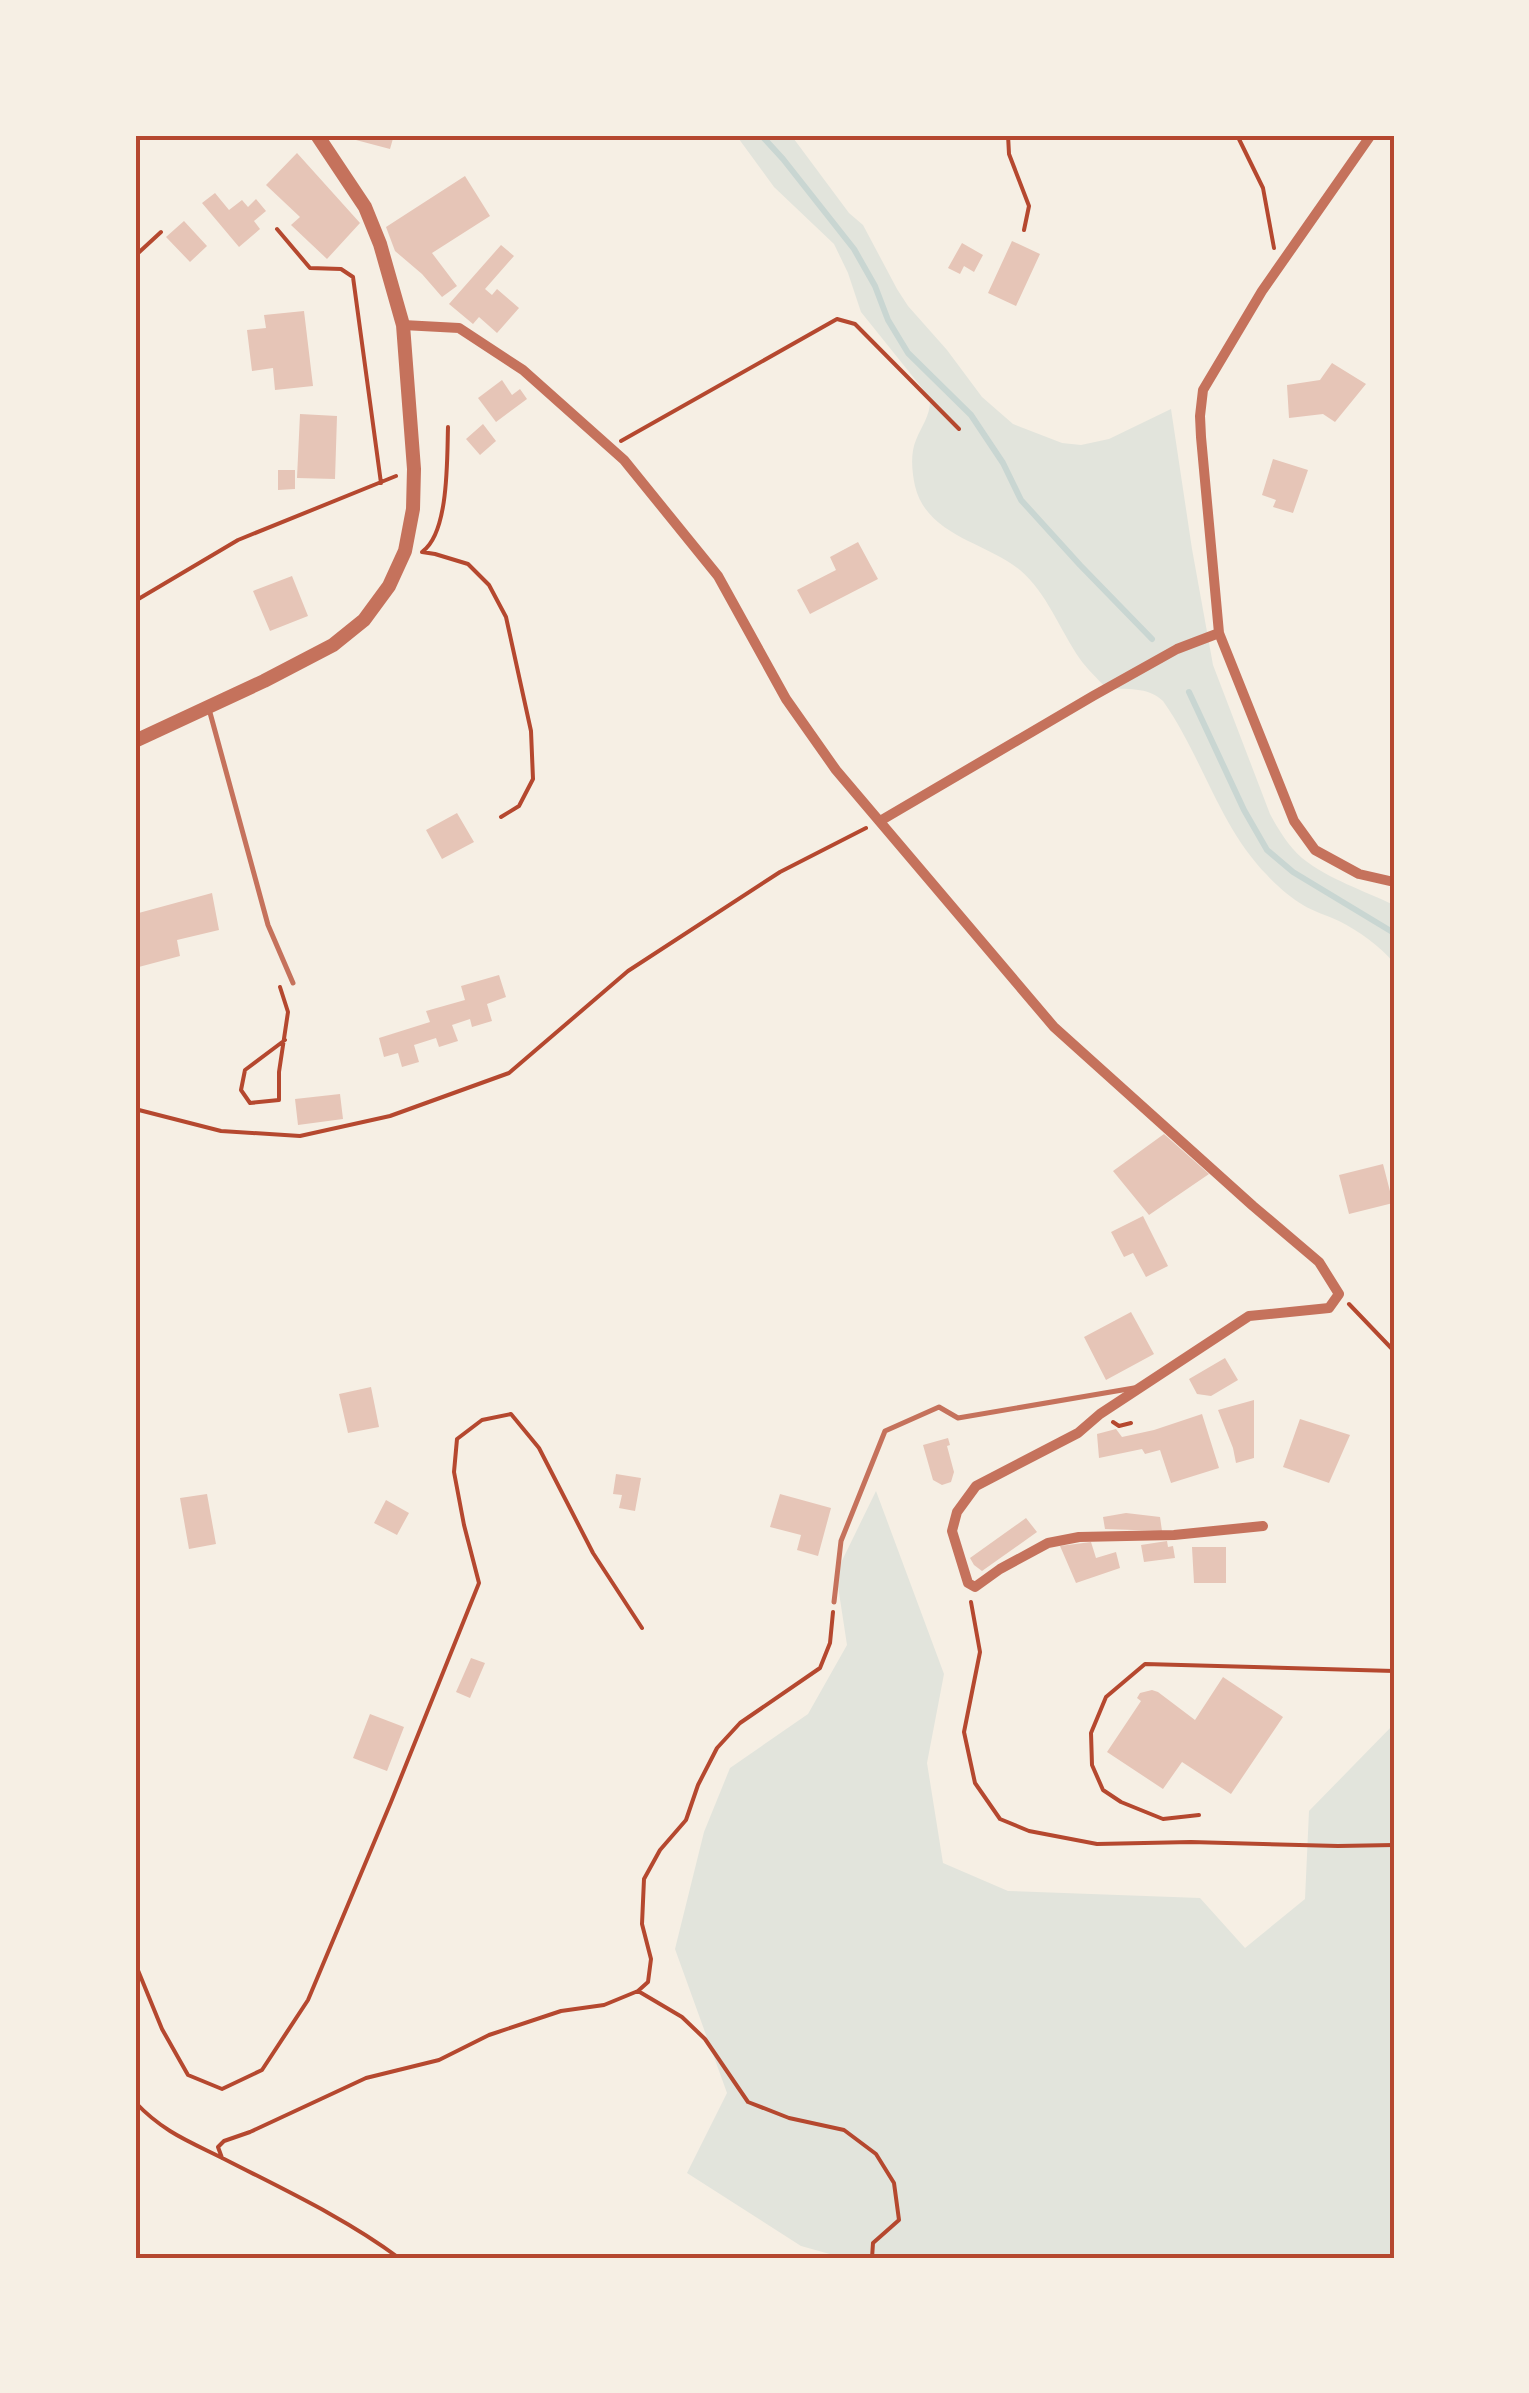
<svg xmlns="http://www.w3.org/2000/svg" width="1529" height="2393" viewBox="0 0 1529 2393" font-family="Manrope,sans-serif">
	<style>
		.green { fill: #e2e4dc }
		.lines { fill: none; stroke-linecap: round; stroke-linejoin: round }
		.stream { stroke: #c9d6d2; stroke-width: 6 }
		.building { fill: #e6c5b7 }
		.path { stroke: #b5482f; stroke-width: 4 }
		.service { stroke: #c5725c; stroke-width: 5 }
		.minor { stroke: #c5725c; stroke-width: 10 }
		.tertiary { stroke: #c5725c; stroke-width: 14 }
		.neatline { fill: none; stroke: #b5482f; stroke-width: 4 }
	</style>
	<rect width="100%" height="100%" fill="#f6efe4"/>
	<path class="green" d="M 736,135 L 791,135 L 849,213 L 863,225 L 897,289 L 908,306 L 947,350 L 982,397 L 1013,424 L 1062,443 L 1081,445 L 1109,439 L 1171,409 L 1192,549 L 1213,665 L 1270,814 C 1278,829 1289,847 1302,858 C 1328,879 1365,891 1394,905 L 1394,963 C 1380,946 1359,931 1339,921 C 1327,915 1314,912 1303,905 C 1290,897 1277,886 1267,875 C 1219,826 1202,756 1163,701 C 1148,686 1126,690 1106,688 C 1097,678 1087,669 1080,659 C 1060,630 1047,593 1020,570 C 986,542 927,536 915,486 C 912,472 910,454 916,440 C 922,425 931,415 930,398 L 861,312 L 848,273 L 834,244 L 774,187 Z
		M 876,1491 L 944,1674 L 927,1763 L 943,1863 L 1008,1891 L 1200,1898 L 1245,1948 L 1305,1899 L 1309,1811 L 1394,1724 L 1394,2258 L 844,2258 L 801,2246 L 687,2173 L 727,2093 L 675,1949 L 704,1832 L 730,1768 L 808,1714 L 847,1645 L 836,1573 Z"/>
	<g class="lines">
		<path class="stream" d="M 761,135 L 783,159 L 854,249 L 875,286 L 888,320 L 908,353 L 971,415 L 1003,463 L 1021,500 L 1080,565 L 1152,639
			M 1189,692 L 1244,810 L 1267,850 L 1293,872 L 1394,933"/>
	</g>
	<path class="building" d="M 337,135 L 394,135 L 390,149 Z
		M 297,153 L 360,223 L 327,259 L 291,225 L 300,217 L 266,185 Z
		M 465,176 L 490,216 L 432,253 L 457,286 L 442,297 L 422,274 L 395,251 L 386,227 Z
		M 215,193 L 229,210 L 242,200 L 248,207 L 256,199 L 266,211 L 254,221 L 260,229 L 239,247 L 202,203 Z
		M 184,221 L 207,246 L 190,262 L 166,237 Z
		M 1012,241 L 1040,254 L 1016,306 L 988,293 Z
		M 962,243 L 983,255 L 974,272 L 964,266 L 960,274 L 948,268 Z
		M 501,245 L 514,256 L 485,289 L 492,295 L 497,289 L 519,308 L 497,333 L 479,317 L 473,324 L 449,304 Z
		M 304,311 L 313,386 L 275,390 L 273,368 L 252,371 L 247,330 L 266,328 L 264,315 Z
		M 1332,363 L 1366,384 L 1335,422 L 1323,414 L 1289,418 L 1287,385 L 1320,380 Z
		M 502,380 L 512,395 L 520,389 L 527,399 L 496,422 L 478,398 Z
		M 300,414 L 337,416 L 335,479 L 297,478 Z
		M 483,424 L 496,441 L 480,455 L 466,439 Z
		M 1273,459 L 1308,470 L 1293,513 L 1273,507 L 1276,500 L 1262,495 Z
		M 278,470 L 295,470 L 295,489 L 278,490 Z
		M 858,542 L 878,579 L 810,614 L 797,590 L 836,570 L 830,557 Z
		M 292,576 L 308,616 L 270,631 L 253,591 Z
		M 457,813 L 474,842 L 442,859 L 426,830 Z
		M 212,893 L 219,930 L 177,940 L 180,956 L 135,968 L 135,914 Z
		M 499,975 L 506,997 L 487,1004 L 492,1021 L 472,1027 L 470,1019 L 452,1025 L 458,1041 L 439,1047 L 436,1038 L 414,1045 L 419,1062 L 402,1067 L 398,1053 L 384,1057 L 379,1038 L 430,1022 L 426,1011 L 465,1000 L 461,986 Z
		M 340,1094 L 343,1119 L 298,1125 L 295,1099 Z
		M 1164,1134 L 1209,1174 L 1149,1215 L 1113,1171 Z
		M 1383,1164 L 1393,1203 L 1349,1214 L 1339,1175 Z
		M 1143,1216 L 1168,1266 L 1146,1277 L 1133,1253 L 1124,1257 L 1111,1232 Z
		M 1131,1312 L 1154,1354 L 1106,1380 L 1084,1337 Z
		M 1225,1358 L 1238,1380 L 1211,1396 L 1197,1394 L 1189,1379 Z
		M 371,1387 L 379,1427 L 348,1433 L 339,1394 Z
		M 1254,1400 L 1254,1458 L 1236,1463 L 1233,1448 L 1218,1410 Z
		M 1202,1414 L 1219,1468 L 1171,1483 L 1160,1450 L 1145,1454 L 1142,1449 L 1099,1458 L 1097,1434 L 1116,1429 L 1122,1437 L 1154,1430 Z
		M 1300,1419 L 1350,1435 L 1329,1483 L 1283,1467 Z
		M 948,1438 L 950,1445 L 947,1446 L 954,1472 L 951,1482 L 942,1485 L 933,1480 L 923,1445 Z
		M 616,1474 L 641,1478 L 635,1511 L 619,1508 L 622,1495 L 613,1494 Z
		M 207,1494 L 216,1544 L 189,1549 L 180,1498 Z
		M 780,1494 L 831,1508 L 818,1556 L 797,1550 L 801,1535 L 770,1527 Z
		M 386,1500 L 409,1513 L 397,1535 L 374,1523 Z
		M 1126,1513 L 1160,1517 L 1162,1531 L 1105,1529 L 1103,1517 Z
		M 1026,1518 L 1037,1532 L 982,1571 L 974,1565 L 970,1558 Z
		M 1167,1541 L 1168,1547 L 1173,1546 L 1175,1558 L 1144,1562 L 1141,1545 Z
		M 1091,1542 L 1096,1558 L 1116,1552 L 1120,1568 L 1076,1583 L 1060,1546 Z
		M 1192,1547 L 1226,1547 L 1226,1583 L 1194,1583 Z
		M 471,1658 L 485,1663 L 470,1698 L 456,1692 Z
		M 1223,1677 L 1283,1717 L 1231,1794 L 1182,1762 L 1163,1789 L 1107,1752 L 1141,1701 L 1137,1698 L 1140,1693 L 1152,1690 L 1158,1692 L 1195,1720 Z
		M 370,1714 L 404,1727 L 387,1771 L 353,1758 Z"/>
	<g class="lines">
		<path class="path" d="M 1008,135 L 1009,154 L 1029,206 L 1024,230
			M 1237,135 L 1263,188 L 1274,248
			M 277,229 L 310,268 L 341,269 L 353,277 L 381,483
			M 135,256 L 161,232
			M 621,441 L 837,319 L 855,324 L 959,429
			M 423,551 C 449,532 447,458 448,427
			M 422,552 L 435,554 L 468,564 L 489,585 L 506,617 L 531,731 L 533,779 L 519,806 L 501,817
			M 135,601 L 238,540 L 396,476
			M 280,987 L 288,1012 L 279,1072 L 279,1100 L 250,1103 L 241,1090 L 245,1070 L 285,1040
			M 135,1109 L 221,1131 L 300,1136 L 390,1116 L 509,1073 L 628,971 L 780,872 L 866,828
			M 1349,1304 L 1394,1351
			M 1113,1422 L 1119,1426 L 1131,1423
			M 971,1602 L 980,1652 L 964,1732 L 975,1783 L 1000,1819 L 1029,1831 L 1097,1844 L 1191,1842 L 1338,1846 L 1394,1845
			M 1199,1815 L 1163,1819 L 1121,1802 L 1103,1790 L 1092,1765 L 1091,1733 L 1106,1697 L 1145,1664 L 1394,1671
			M 135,1963 L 162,2029 L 188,2075 L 222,2089 L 262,2070 L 308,2000 L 391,1802 L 479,1583 L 464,1525 L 454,1472 L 457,1439 L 482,1420 L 511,1414 L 539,1448 L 593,1553 L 642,1628
			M 638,1991 L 682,2017 L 705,2039 L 748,2102 L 789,2118 L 844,2130 L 876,2154 L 894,2183 L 899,2220 L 873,2243 L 872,2258
			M 135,2102 C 166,2135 194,2143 232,2163 C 289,2192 348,2220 399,2258
			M 222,2158 L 218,2147 L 224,2141 L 250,2132 L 366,2078 L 439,2060 L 489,2035 L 561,2011 L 604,2005 L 638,1991 L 648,1982 L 651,1959 L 642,1924 L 644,1879 L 660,1850 L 686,1820 L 698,1785 L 717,1748 L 740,1723 L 820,1668 L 830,1643 L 833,1612"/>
		<path class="service" d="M 209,709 L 268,925 L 293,983
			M 834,1602 L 841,1541 L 885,1431 L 939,1407 L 958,1418 L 1134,1388"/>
		<path class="minor" d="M 403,325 L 459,328 L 523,370 L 624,460 L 718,576 L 786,699 L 836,770 L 1054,1027 L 1253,1206 L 1319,1262 L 1339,1294 L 1329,1308 L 1249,1316 L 1100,1414 L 1078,1433 L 976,1486 L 957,1512 L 952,1531 L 968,1583 L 975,1587 L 1000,1569 L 1048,1543 L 1079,1537 L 1174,1535 L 1263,1526
			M 1219,633 L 1201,437 L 1200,416 L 1203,390 L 1262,291 L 1371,135
			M 880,821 L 1093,696 L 1177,649 L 1219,633 L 1294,821 L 1315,850 L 1359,874 L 1394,882"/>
		<path class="tertiary" d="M 135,741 L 264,681 L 333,645 L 364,620 L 389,586 L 405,551 L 413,509 L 414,469 L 403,325 L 380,244 L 365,207 L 317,135"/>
	</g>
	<rect width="1529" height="2393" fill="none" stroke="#f6efe4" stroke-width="275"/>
	<rect x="138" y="138" width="1254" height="2118" class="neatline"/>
</svg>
